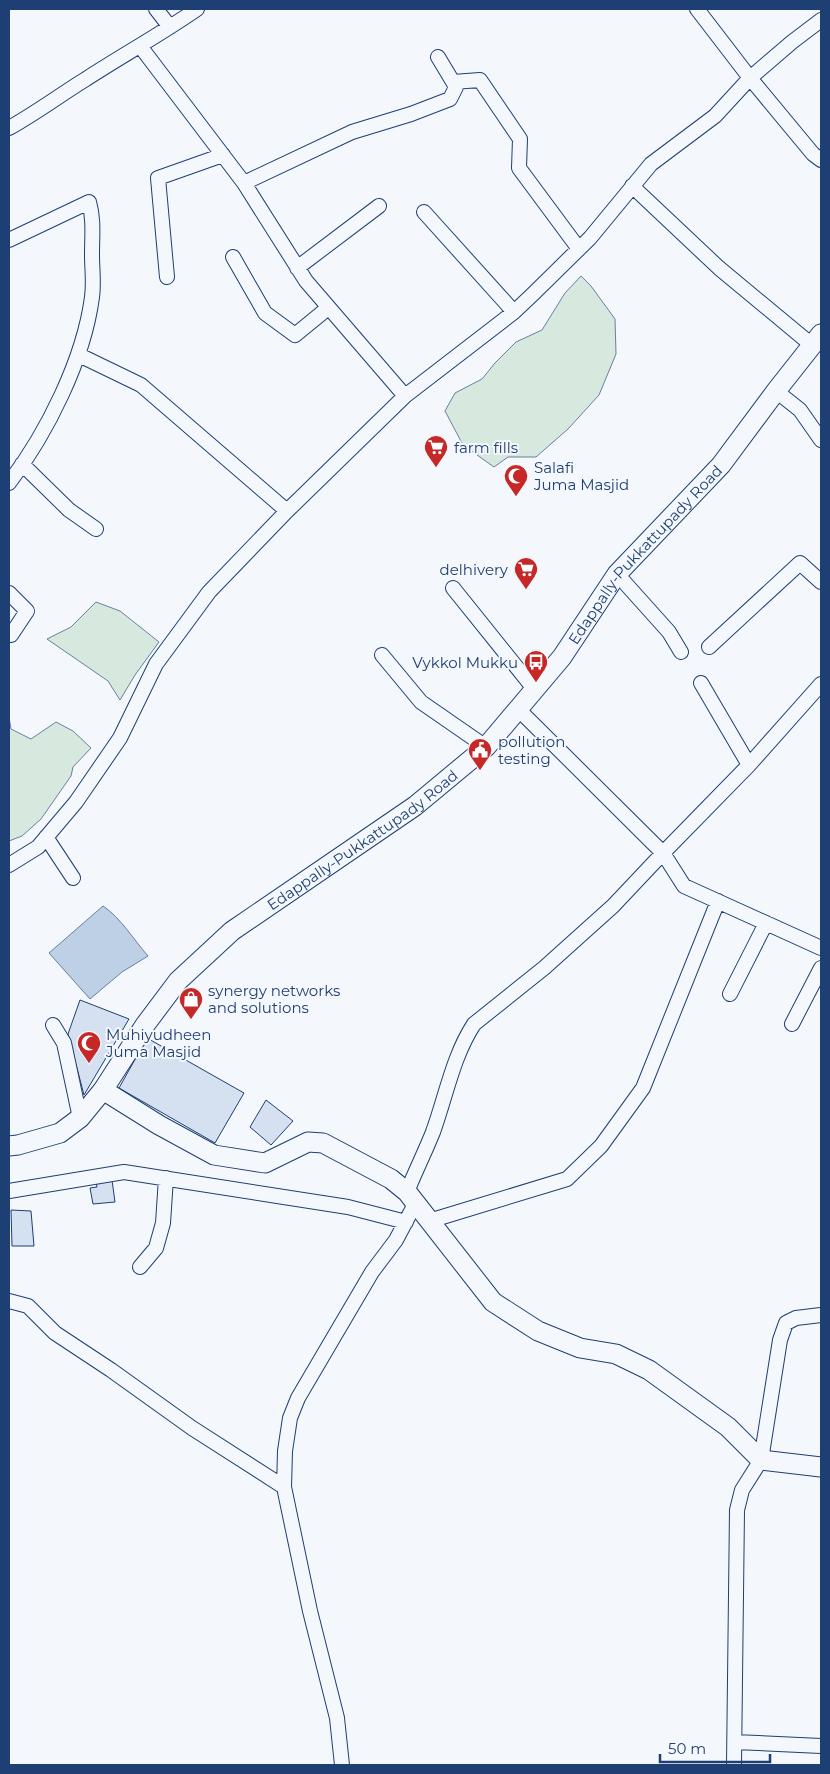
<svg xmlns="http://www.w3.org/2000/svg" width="830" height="1774" viewBox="0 0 830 1774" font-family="Montserrat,sans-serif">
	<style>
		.green { fill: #d7e8df; stroke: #687fa3 }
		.water { fill: #bed0e5; stroke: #687fa3 }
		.building { fill: #d5e0f0; stroke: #1d3f73 }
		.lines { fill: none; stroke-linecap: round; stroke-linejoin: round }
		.street-casing { stroke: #1d3f73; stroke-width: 16 }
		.secondary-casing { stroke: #1d3f73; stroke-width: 21 }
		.street { stroke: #f4f7fb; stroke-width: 14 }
		.secondary { stroke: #f4f7fb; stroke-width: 19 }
		.labels { text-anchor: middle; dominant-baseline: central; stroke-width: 4; stroke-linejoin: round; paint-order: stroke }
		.poi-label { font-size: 15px; fill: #1d3f73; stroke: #f4f7fb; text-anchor: start }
		.street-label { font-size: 15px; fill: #1d3f73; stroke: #f4f7fb }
	</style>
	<rect width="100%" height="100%" fill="#f4f7fb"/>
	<path class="green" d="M 581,276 L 591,286 L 615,319 L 616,354 L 599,395 L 568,429 L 536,457 L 508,457 L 494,467 L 463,445 L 445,411 L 455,393 L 482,379 L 495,363 L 516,342 L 542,330 L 565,293 Z
		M 96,602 L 120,611 L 159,642 L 135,675 L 120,700 L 108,681 L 47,639 L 71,627 Z
		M 9,717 L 11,729 L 31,739 L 56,722 L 73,731 L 91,748 L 73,767 L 71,776 L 41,819 L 22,836 L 9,841 Z"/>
	<path class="water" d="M 103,906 C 120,917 134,940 148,956 L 122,972 L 90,999 L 49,953 Z"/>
	<path class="building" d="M 80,1000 L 129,1019 L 84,1095 L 68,1034 Z
		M 147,1038 L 244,1093 L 215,1143 L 119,1088 Z
		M 266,1100 L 293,1121 L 271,1145 L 250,1127 Z
		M 112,1180 L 115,1202 L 93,1204 L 90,1188 L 97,1187 L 96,1182 Z
		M 11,1210 L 31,1211 L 34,1246 L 12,1246 Z"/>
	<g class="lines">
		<g class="street-casing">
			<path id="street" d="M 156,9 L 170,27
				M 697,9 L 750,78 L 813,154 L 821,160
				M 140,46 L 244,183 L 306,281 L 405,396
				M 453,82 L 480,80 L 520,139 L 519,168 L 579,249
				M 9,128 C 36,113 60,95 86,79 C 123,55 161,34 197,9
				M 244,183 L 352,132 L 411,114 L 450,99 L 456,87 L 438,57
				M 632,186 L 719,268 L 813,346
				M 424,212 L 514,312
				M 9,240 L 89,202 C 94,219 92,236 92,255 C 92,268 94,283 92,297 C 84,359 47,433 9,483
				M 233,257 L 265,313 L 295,335 L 328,308
				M 297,268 L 379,206
				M 167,277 L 158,178 L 223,155
				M 79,355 L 141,385 L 287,511
				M 776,391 L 800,410 L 821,440
				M 22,464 L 69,510 L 96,529
				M 617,574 L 669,632 L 681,652
				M 453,588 L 535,690
				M 9,593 L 27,611 L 11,635
				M 709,647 L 800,563 L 821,582
				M 382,655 L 421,702 L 486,747
				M 701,683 L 749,765
				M 519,710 L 663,853 L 684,886 L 821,948
				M 46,837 L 73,878
				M 9,865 L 38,847 L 76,802 L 120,738 L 156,664 L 209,592 L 287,511 L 405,396 L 514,312 L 532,295 L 590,238 L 651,164 L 715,116 L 750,78 L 792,42 L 821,20
				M 730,994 L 766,923
				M 792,1024 L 821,968
				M 53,1025 L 64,1043 L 80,1118
				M 9,1191 L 124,1172 L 348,1207 L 406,1222
				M 407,1192 C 415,1172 425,1152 433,1132 C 446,1096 453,1056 474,1024 L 544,968 L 613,906 L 663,853 L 749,765 L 821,684
				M 429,1221 L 567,1179 L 601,1146 L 643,1088 L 718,901
				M 140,1267 L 156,1248 L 163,1223 L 166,1178
				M 9,1301 L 28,1306 L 55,1333 L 111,1370 L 192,1428 L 284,1487
				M 735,1742 L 821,1746
				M 342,1765 L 337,1718 L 310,1611 L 284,1487 L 285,1451 L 290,1418 L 298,1398 L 372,1272 L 396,1240 L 415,1204
				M 734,1765 L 737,1510 L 742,1490 L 761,1460 L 780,1340 L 786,1323 L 796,1318 L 821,1315"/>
		</g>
		<g class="secondary-casing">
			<g id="secondary">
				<path d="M 103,1090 L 159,1125 L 214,1155 L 265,1163 L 308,1142 L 323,1143 L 391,1179 L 407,1192 L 493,1302 L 538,1331 L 580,1348 L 616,1354 L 649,1370 L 728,1427 L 761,1460 L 821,1467"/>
				<path id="s1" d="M 9,1146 L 18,1145 L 60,1133 L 80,1118 L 103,1090 L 145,1025 L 178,981 L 232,931 L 415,806 L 486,747 L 562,657 L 617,574 L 721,465 L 776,391 L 821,334"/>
			</g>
		</g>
		<use href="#street" class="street"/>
		<use href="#secondary" class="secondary"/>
	</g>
	<defs>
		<g id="supermarket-pin" transform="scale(1.25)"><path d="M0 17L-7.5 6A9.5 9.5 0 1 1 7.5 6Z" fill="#c62828" stroke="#f4f7fb"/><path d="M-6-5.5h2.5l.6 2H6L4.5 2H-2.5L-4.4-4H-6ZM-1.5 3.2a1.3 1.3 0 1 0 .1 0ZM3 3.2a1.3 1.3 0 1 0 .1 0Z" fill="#fff"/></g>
		<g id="mosque-pin" transform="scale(1.25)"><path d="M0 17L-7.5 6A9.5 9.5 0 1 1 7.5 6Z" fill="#c62828" stroke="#f4f7fb"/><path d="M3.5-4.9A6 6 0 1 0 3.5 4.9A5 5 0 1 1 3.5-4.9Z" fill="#fff"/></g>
		<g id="bus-pin" transform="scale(1.25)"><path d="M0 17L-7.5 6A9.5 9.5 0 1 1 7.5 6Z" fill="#c62828" stroke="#f4f7fb"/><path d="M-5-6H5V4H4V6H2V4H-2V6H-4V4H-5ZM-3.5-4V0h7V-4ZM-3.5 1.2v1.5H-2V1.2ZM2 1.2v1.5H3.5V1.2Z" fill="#fff"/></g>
		<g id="civic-pin" transform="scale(1.25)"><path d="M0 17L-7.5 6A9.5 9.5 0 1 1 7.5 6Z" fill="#c62828" stroke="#f4f7fb"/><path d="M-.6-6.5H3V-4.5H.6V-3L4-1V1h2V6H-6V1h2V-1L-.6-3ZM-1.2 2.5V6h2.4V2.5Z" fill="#fff"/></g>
		<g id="shop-pin" transform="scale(1.25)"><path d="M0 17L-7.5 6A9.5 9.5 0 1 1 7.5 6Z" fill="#c62828" stroke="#f4f7fb"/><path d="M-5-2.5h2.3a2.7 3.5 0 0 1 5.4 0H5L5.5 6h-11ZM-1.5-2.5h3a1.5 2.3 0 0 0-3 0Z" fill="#fff"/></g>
	</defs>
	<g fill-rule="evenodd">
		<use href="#supermarket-pin" x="436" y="447"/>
		<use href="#mosque-pin" x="516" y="476"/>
		<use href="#supermarket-pin" x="526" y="569"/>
		<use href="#bus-pin" x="536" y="662"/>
		<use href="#civic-pin" x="480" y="750"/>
		<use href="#shop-pin" x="191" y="999"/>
		<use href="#mosque-pin" x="89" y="1043"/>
	</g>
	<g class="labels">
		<g class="poi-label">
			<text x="454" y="447">farm fills</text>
			<text x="534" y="467">Salafi<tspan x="534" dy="17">Juma Masjid</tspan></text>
			<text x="508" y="569" text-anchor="end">delhivery</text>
			<text x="518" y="662" text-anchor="end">Vykkol Mukku</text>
			<text x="498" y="741">pollution<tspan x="498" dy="17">testing</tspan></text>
			<text x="208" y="990">synergy networks<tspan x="208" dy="17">and solutions</tspan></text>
			<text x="106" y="1034">Muhiyudheen<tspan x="106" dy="17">Juma Masjid</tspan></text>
		</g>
		<g class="street-label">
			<text stroke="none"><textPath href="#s1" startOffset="884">Edappally-Pukkattupady Road</textPath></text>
			<text stroke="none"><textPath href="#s1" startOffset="479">Edappally-Pukkattupady Road</textPath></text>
		</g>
	</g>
	<rect width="830" height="1774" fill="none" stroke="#1d3f73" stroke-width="20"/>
	<path d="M660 1754v8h110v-8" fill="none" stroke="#1d3f73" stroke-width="2.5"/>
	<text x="668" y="1754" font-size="15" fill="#1d3f73" stroke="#f4f7fb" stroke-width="4" paint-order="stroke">50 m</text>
</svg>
